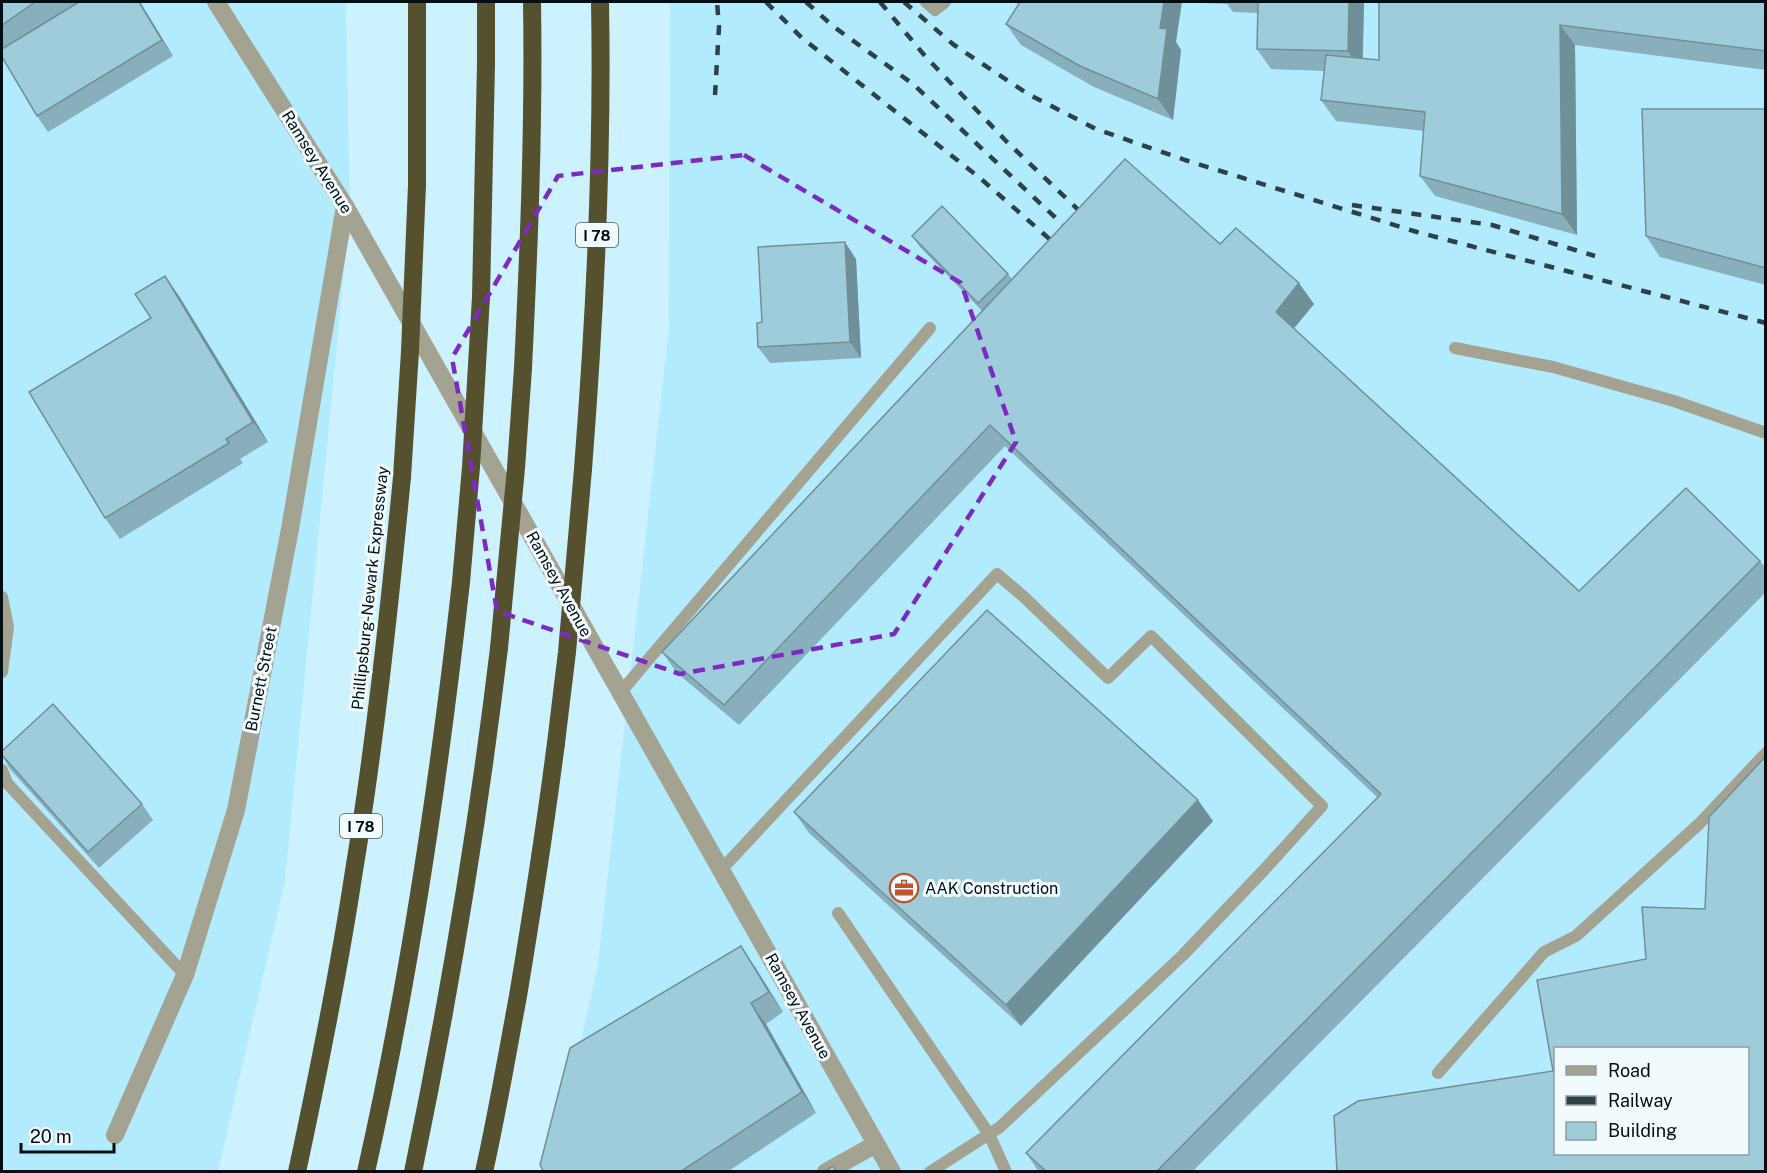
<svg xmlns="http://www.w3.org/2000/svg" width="1767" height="1173" viewBox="0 0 1767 1173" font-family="'Public Sans',sans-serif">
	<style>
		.built { fill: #b3ebfe; fill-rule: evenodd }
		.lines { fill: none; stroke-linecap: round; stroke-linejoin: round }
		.service { stroke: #a4a291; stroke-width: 12 }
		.minor { stroke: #a4a291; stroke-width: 18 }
		.tertiary { stroke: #a4a291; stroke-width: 18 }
		.motorway { stroke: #55502d; stroke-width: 18 }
		.rail { stroke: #2e4147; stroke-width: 4.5; stroke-dasharray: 10 10; stroke-linecap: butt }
		.motorway-bridge { stroke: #55502d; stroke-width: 18 }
		.wall { fill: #89afbc }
		.shaded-wall { fill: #6f8f99 }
		.building { fill: #9fccdb; stroke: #6f8f99; stroke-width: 1.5; fill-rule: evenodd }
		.marked { fill: none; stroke: #7b2cbf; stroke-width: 4.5; stroke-dasharray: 12 8; stroke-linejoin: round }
		.labels { text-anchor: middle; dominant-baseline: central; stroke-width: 6; stroke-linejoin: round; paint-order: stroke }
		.shield { fill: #f1fafd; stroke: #49565a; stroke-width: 1.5 }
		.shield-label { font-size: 15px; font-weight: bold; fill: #010f14 }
		.street-label { font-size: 16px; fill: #010f14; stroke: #f1fafd }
		.poi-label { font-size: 16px; fill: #010f14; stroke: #f1fafd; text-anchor: start }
	</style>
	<rect width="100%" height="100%" fill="#cdf2ff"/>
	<path class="built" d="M 2,2 L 346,2 L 350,209 L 285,881 L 218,1171 L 2,1172 Z
		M 670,2 L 1765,2 L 1765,1171 L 552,1172 L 598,964 L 669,327 ZM 1556,1048 L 1748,1048 L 1748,1154 L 1556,1154 Z"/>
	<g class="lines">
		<path class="service" d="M 926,2 L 935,10 L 945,2
			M 1455,348 L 1553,367 L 1674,401 L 1766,433
			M 2,597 L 8,627 L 2,672
			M 620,693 L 930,328
			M 2,770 L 7,783 L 185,975
			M 721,870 L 997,574 L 1023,596 L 1108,678 L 1151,636 L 1322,806 L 1264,870 L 1183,955 L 1000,1127 L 930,1172
			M 838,913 L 989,1134 L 1006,1172
			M 1438,1073 L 1544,952 L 1576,936 L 1699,824 L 1766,753"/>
		<path class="minor" d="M 115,1135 L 185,975 L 236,810 L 290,529 L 345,206
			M 826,1172 L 876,1144"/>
		<path class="tertiary" d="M 216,2 L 345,206 L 892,1172"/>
		<path class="motorway" d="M 417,185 L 417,2
			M 481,297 L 486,64 L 486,2
			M 523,368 C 529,246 534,124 532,2
			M 583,469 C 595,314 603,157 600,2
			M 297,1172 C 318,1074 338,976 353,877 C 375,744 389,611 402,477
			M 366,1172 C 410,977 439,780 461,582
			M 413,1172 C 449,998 478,824 499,648
			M 484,1172 C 497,1114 507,1055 518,996 C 532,912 545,828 556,743"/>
		<path class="rail" d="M 766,2 L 802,38 L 980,178 L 1062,250
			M 806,2 L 834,27 L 913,84 L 1075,236
			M 880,2 L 925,56 L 1007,142 L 1089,220
			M 904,2 L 954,45 L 1028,94 L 1096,129 L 1185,160 L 1417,232 L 1766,323
			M 715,95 L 719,27 L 717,2
			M 1352,205 L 1492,225 L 1595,256"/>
		<path class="motorway-bridge" d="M 402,477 L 410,351 L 417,185
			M 461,582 L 471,467 L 481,297
			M 499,648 L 516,468 L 523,368
			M 556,743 L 567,652 L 583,469"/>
	</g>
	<path class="wall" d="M 2,2 L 140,2 L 173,56 L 48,132 L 37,116 L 2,57 Z
		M 1201,2 L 1364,2 L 1363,59 L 1379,60 L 1379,2 L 1766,2 L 1766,70 L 1575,45 L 1577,235 L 1435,196 L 1420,176 L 1424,131 L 1336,121 L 1321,100 L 1324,71 L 1271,69 L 1257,49 L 1258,13 L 1233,12 L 1227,4 L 1202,3 Z
		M 1006,24 L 1176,42 L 1181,50 L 1173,120 L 1094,87 L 1021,45 Z
		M 1766,109 L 1766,285 L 1660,257 L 1646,236 Z
		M 912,236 L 1008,274 L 1012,279 L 1220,244 L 1314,304 L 1294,328 L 1579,591 L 1760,561 L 1766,569 L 1766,592 L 1192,1172 L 1039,1172 L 1026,1153 L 1378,798 L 1005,446 L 739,725 L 677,673 L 662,652 L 982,311 L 920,247 Z
		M 856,259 L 861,358 L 770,363 L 758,347 L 762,322 Z
		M 179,296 L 268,442 L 240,459 L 243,463 L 120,539 L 105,518 L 151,318 Z
		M 2,751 L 142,804 L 153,820 L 99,868 L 10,769 L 2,756 Z
		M 794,812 L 1213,821 L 1021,1026 L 809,833 Z
		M 755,967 L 783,1012 L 766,1024 L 816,1113 L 727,1172 L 544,1172 Z"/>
	<path class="shaded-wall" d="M 139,2 L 140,2 L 173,56 L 162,40 Z
		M 1164,2 L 1182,2 L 1176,42 L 1181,50 L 1173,120 L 1158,99 L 1160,28 Z
		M 1349,2 L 1364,2 L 1362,72 L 1348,51 Z
		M 1560,25 L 1575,45 L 1577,235 L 1562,214 Z
		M 845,242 L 856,259 L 861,358 L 850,342 Z
		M 165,276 L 179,296 L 268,442 L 253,422 Z
		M 1299,283 L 1314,304 L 1291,332 L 1276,312 Z
		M 1198,800 L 1213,821 L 1021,1026 L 1006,1005 Z
		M 741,946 L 755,967 L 783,1012 L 769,992 Z
		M 751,1003 L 766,1024 L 816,1113 L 802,1092 Z"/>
	<path class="building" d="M 2,2 L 35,2 L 2,25 Z
		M 79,2 L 139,2 L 162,40 L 37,116 L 2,57 L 2,49 Z
		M 1020,2 L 1164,2 L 1160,28 L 1167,29 L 1158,99 L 1080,66 L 1006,24 Z
		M 1258,2 L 1349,2 L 1348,51 L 1257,49 Z
		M 1379,2 L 1766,2 L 1766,51 L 1560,25 L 1562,214 L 1420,176 L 1425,112 L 1321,100 L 1326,55 L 1379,60 Z
		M 1642,109 L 1766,109 L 1766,268 L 1646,236 Z
		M 1125,159 L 1220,244 L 1236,228 L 1299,283 L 1276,312 L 1579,591 L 1686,488 L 1760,561 L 1156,1172 L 1047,1172 L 1026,1153 L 1381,794 L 990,425 L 724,705 L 662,652 Z
		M 942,206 L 1008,274 L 978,303 L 912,236 Z
		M 845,242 L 850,342 L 758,347 L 757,323 L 762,322 L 758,247 Z
		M 165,276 L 253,422 L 226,439 L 229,443 L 105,518 L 29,392 L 151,318 L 135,294 Z
		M 987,610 L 1198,800 L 1006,1005 L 794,812 Z
		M 53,704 L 142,804 L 88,852 L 2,755 L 2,751 Z
		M 1766,756 L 1766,1172 L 1337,1172 L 1334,1116 L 1358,1101 L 1553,1071 L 1537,980 L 1646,959 L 1642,907 L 1705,909 L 1709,817 ZM 1556,1048 L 1748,1048 L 1748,1154 L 1556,1154 Z
		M 741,946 L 769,992 L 751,1003 L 802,1092 L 680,1172 L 544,1172 L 540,1165 L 570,1048 Z
		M 833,1166 L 837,1172 L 824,1172 Z"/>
	<path class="marked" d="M 744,155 L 961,283 L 1016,442 L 894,634 L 680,674 L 497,611 L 452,358 L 558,176 Z"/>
	<defs>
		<g id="office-ring" transform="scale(1.5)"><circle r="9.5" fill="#f1fafd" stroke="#bc542d" stroke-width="1.5"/><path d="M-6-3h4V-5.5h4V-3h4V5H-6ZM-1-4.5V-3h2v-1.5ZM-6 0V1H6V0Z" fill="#bc542d"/></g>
	</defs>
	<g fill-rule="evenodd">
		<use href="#office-ring" x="904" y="888"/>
	</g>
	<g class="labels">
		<g class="shield">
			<rect x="576" y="223" width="42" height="24" rx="4.5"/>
			<rect x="340" y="814" width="42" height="24" rx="4.5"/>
		</g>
		<g class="shield-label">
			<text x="597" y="235">I 78</text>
			<text x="361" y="826">I 78</text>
		</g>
		<g class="street-label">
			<text transform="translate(317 162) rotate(58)">Ramsey Avenue</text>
			<text transform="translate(559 584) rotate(61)">Ramsey Avenue</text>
			<text transform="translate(370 588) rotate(-84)">Phillipsburg-Newark Expressway</text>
			<text transform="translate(261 679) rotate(-79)">Burnett Street</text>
			<text transform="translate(798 1006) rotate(61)">Ramsey Avenue</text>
		</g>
		<g class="poi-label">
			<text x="925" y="888">AAK Construction</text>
		</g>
	</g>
	<rect width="1767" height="1173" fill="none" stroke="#010f14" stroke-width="6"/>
	<rect x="1554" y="1047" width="195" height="108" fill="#f1fafd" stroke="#919ca0" stroke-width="1.5"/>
	<rect x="1566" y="1066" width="30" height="9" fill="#a4a291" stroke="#919ca0" stroke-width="1.5"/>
	<text x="1608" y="1077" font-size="18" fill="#010f14">Road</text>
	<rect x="1566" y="1096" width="30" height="9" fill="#2e4147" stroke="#919ca0" stroke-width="1.5"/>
	<text x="1608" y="1107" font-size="18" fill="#010f14">Railway</text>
	<rect x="1566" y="1122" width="30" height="18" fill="#9fccdb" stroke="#919ca0" stroke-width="1.5"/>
	<text x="1608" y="1137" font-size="18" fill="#010f14">Building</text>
	<path d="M21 1143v9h93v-9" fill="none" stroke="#010f14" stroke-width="3"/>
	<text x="30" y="1143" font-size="18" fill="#010f14" stroke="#f1fafd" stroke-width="4.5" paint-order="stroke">20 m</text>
</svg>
